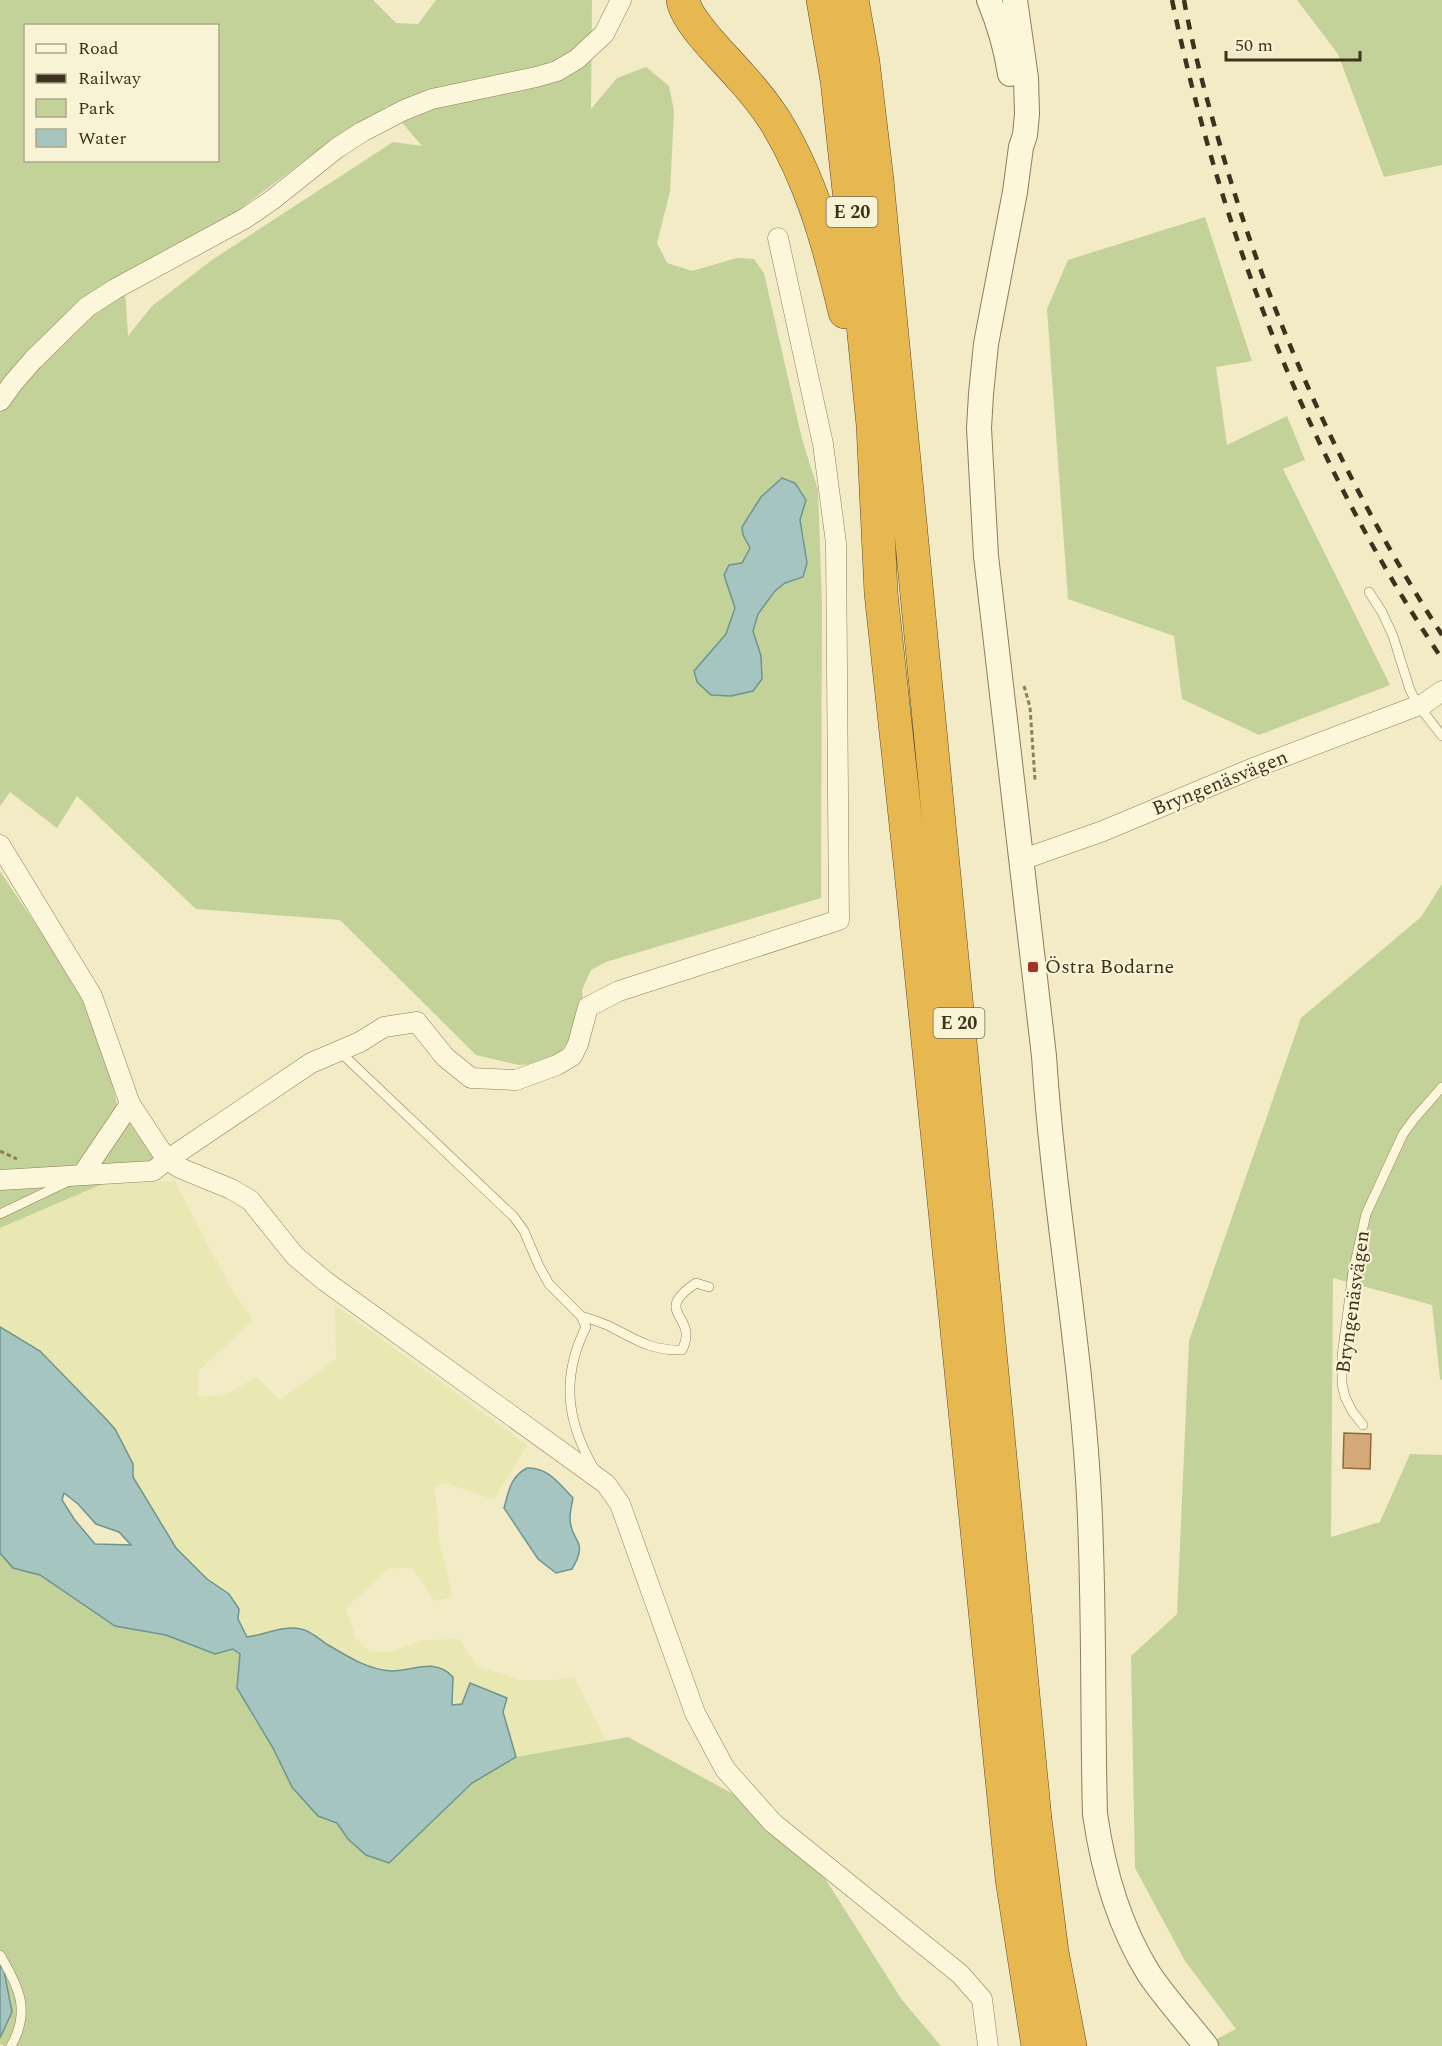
<svg xmlns="http://www.w3.org/2000/svg" width="1442" height="2046" viewBox="0 0 1442 2046" font-family="Spectral,serif">
	<style>
		.farmland { fill: #e9e7b2 }
		.green { fill: #c3d298; fill-rule: evenodd }
		.water { fill: #a7c5c0; stroke: #6d9590; stroke-width: 1.5; fill-rule: evenodd }
		.building { fill: #d3aa78; stroke: #91693d; stroke-width: 1.5 }
		.lines { fill: none; stroke-linecap: round; stroke-linejoin: round }
		.service-casing { stroke: #8f7d59; stroke-width: 10 }
		.minor-casing { stroke: #8f7d59; stroke-width: 21 }
		.tertiary-casing { stroke: #8f7d59; stroke-width: 26 }
		.motorway-casing { stroke: #5d4a2d; stroke-width: 34 }
		.path { stroke: #8f7d59; stroke-width: 3; stroke-dasharray: 4.5 3; stroke-linecap: butt }
		.service { stroke: #fcf6da; stroke-width: 9 }
		.minor { stroke: #fcf6da; stroke-width: 20 }
		.tertiary { stroke: #fcf6da; stroke-width: 24 }
		.motorway { stroke: #e7b850; stroke-width: 33 }
		.rail { stroke: #3e321e; stroke-width: 4.5; stroke-dasharray: 10 10; stroke-linecap: butt }
		.poi-dot { fill: #a43324; stroke: #f9f3d6; stroke-width: 2 }
		.labels { text-anchor: middle; dominant-baseline: central; stroke-width: 4.5; stroke-linejoin: round; paint-order: stroke }
		.shield { fill: #f9f3d6; stroke: #766c55; stroke-width: 1.5 }
		.shield-label { font-size: 18px; font-weight: bold; fill: #3e321e }
		.street-label { font-size: 20px; fill: #3e321e; stroke: #f9f3d6 }
		.poi-label { font-size: 20px; fill: #3e321e; stroke: #f9f3d6; text-anchor: start }
	</style>
	<rect width="100%" height="100%" fill="#f2ebc5"/>
	<path class="farmland" d="M 175,1181 L 230,1287 L 253,1320 L 198,1371 L 198,1397 L 226,1395 L 256,1377 L 280,1400 L 336,1359 L 335,1305 L 527,1445 L 494,1500 L 447,1483 L 435,1486 L 439,1539 L 453,1596 L 435,1601 L 411,1567 L 388,1569 L 346,1608 L 356,1639 L 371,1652 L 391,1652 L 424,1640 L 459,1639 L 478,1667 L 521,1680 L 553,1680 L 574,1677 L 606,1741 L 516,1757 L 503,1712 L 462,1704 L 452,1705 L 453,1677 L 424,1665 L 392,1671 L 366,1666 L 303,1629 L 282,1628 L 262,1635 L 247,1637 L 238,1619 L 239,1609 L 229,1594 L 207,1579 L 176,1548 L 133,1477 L 133,1464 L 115,1429 L 40,1351 L 0,1327 L 0,1228 L 99,1185 Z"/>
	<path class="green" d="M 0,0 L 373,0 L 396,23 L 418,24 L 436,0 L 592,0 L 591,109 L 617,78 L 646,67 L 669,86 L 674,111 L 670,192 L 657,243 L 667,263 L 692,271 L 737,258 L 754,259 L 764,273 L 802,439 L 818,490 L 822,604 L 821,898 L 606,962 L 591,970 L 582,990 L 583,1004 L 570,1038 L 559,1055 L 546,1063 L 519,1065 L 476,1055 L 340,920 L 196,909 L 77,796 L 57,828 L 10,792 L 0,806 ZM 26,26 L 218,26 L 218,160 L 26,160 ZM 388,106 L 422,146 L 393,142 L 212,260 L 152,306 L 128,336 L 124,273 L 225,220 L 326,144 ZM 806,500 L 800,520 L 804,538 L 785,583 L 775,591 L 758,614 L 753,631 L 761,656 L 708,654 L 726,634 L 735,608 L 724,575 L 729,565 L 742,563 L 750,548 L 743,535 Z
		M 1297,0 L 1442,0 L 1442,165 L 1384,177 L 1338,54 Z
		M 1205,217 L 1252,361 L 1216,367 L 1227,445 L 1287,416 L 1305,460 L 1283,469 L 1390,685 L 1259,735 L 1182,699 L 1174,636 L 1068,599 L 1047,309 L 1068,260 Z
		M 0,871 L 85,998 L 106,1052 L 117,1105 L 156,1161 L 0,1228 Z
		M 1442,884 L 1442,1380 L 1440,1379 L 1432,1305 L 1333,1278 L 1331,1537 L 1380,1522 L 1410,1454 L 1442,1455 L 1442,2046 L 1203,2046 L 1236,2029 L 1185,1961 L 1135,1868 L 1131,1656 L 1177,1614 L 1189,1341 L 1301,1018 L 1421,917 Z
		M 0,1553 L 13,1568 L 40,1575 L 115,1626 L 166,1635 L 215,1654 L 233,1649 L 240,1654 L 237,1688 L 273,1748 L 292,1787 L 318,1816 L 337,1823 L 348,1839 L 389,1863 L 472,1783 L 516,1757 L 628,1737 L 761,1809 L 802,1842 L 902,2000 L 941,2046 L 4,2046 L 0,2044 L 0,2038 L 12,2012 L 4,1971 L 0,1965 Z"/>
	<path class="water" d="M 782,478 L 795,483 L 806,500 L 800,520 L 807,563 L 803,577 L 785,583 L 775,591 L 758,614 L 753,631 L 761,656 L 762,679 L 753,691 L 731,696 L 711,695 L 697,682 L 694,671 L 726,634 L 735,608 L 724,575 L 729,565 L 742,563 L 750,548 L 743,535 L 742,527 L 761,497 Z
		M 0,1327 L 40,1351 L 106,1419 L 115,1429 L 133,1464 L 133,1477 L 176,1548 L 207,1579 L 229,1594 L 239,1609 L 238,1619 L 247,1637 C 265,1635 282,1625 301,1629 C 309,1630 318,1638 325,1643 C 345,1655 368,1670 392,1671 C 414,1671 435,1657 453,1677 L 452,1705 L 462,1704 L 470,1683 L 507,1698 L 503,1712 L 516,1757 L 472,1783 L 389,1863 L 366,1855 L 348,1839 L 337,1823 L 318,1816 L 292,1787 L 273,1748 L 237,1688 L 240,1654 L 233,1649 L 215,1654 L 166,1635 L 115,1626 L 40,1575 L 13,1568 L 0,1553 ZM 64,1493 L 78,1504 L 96,1524 L 119,1532 L 131,1545 L 95,1544 L 74,1519 L 62,1500 Z
		M 527,1468 C 548,1467 559,1484 573,1498 C 572,1504 570,1511 570,1518 C 570,1543 590,1539 572,1569 L 556,1573 L 538,1559 L 504,1508 C 509,1491 510,1477 527,1468 Z
		M 0,1965 L 4,1971 L 12,2012 L 0,2038 Z"/>
	<path class="building" d="M 1344,1433 L 1371,1434 L 1370,1469 L 1343,1468 Z"/>
	<g class="lines">
		<g class="service-casing">
			<path id="service" d="M 1369,592 L 1382,612 L 1393,636 L 1410,690 L 1418,705 L 1442,736
				M 339,1051 L 514,1217 L 524,1231 L 539,1266 L 549,1284 L 581,1316 L 586,1327 C 561,1377 566,1422 595,1470
				M 0,1214 L 69,1181
				M 581,1316 C 591,1319 600,1322 609,1326 C 635,1339 651,1351 682,1350 C 700,1315 650,1314 696,1283 L 709,1287
				M 1363,1425 L 1352,1411 L 1345,1397 L 1342,1384 L 1342,1356 L 1353,1272 L 1366,1214 L 1403,1134 L 1414,1119 L 1442,1087
				M 0,1955 C 19,1987 31,2011 11,2046"/>
		</g>
		<g class="minor-casing">
			<path id="minor" d="M 778,238 L 823,444 L 836,543 L 839,920 L 619,991 L 588,1007 L 578,1044 L 572,1056 L 557,1065 L 516,1080 L 471,1078 L 445,1057 L 417,1022 L 384,1027 L 360,1042 L 311,1063 L 167,1160 L 180,1168 L 231,1189 L 250,1200 L 295,1256 L 325,1281 L 606,1484 L 620,1504 L 695,1713 L 725,1769 L 773,1823 L 960,1974 L 982,1999 L 988,2046
				M 0,401 L 13,383 L 33,360 L 87,307 L 115,289 L 244,219 L 272,200 L 337,148 L 362,132 L 404,110 L 432,99 L 536,77 L 557,71 L 577,59 L 604,34 L 621,0
				M 0,845 L 92,996 L 130,1104 L 167,1160 L 153,1171 L 0,1180
				M 1021,860 L 1103,831 L 1256,767 L 1425,703 L 1442,691
				M 82,1175 L 130,1104"/>
		</g>
		<g class="tertiary-casing">
			<path id="tertiary" d="M 989,0 C 999,24 1006,48 1010,74
				M 1015,0 L 1026,78 L 1027,114 L 1025,135 L 1021,147 L 1015,192 L 986,344 L 981,394 L 979,428 L 986,556 L 1044,1056 C 1053,1197 1079,1337 1088,1479 C 1095,1590 1092,1702 1095,1814 C 1103,1870 1119,1926 1149,1974 C 1166,1999 1187,2022 1206,2046"/>
		</g>
		<g class="motorway-casing">
			<path id="motorway" d="M 683,0 C 686,22 725,58 740,76 C 753,90 764,104 774,119 C 811,178 829,245 845,312
				M 823,0 L 837,80 L 858,274 L 873,425 L 881,593 L 911,871 L 1012,1879 L 1038,2046
				M 852,0 L 863,62 L 877,180 L 1035,1819 L 1052,1952 L 1070,2046"/>
		</g>
		<path class="path" d="M 1024,686 L 1030,707 L 1035,780
			M 0,1151 L 17,1159"/>
		<use href="#service" class="service"/>
		<use href="#minor" class="minor"/>
		<use href="#tertiary" class="tertiary"/>
		<use href="#motorway" class="motorway"/>
		<path class="rail" d="M 1172,0 C 1221,234 1309,460 1442,659
			M 1184,0 C 1193,49 1206,97 1220,145 C 1270,319 1344,483 1442,635"/>
	</g>
	<rect class="poi-dot" x="1027" y="961" width="12" height="12" rx="3"/>
	<g class="labels">
		<g class="shield">
			<rect x="826.5" y="197" width="51" height="30" rx="4.5"/>
			<rect x="933.5" y="1008" width="51" height="30" rx="4.5"/>
		</g>
		<g class="shield-label">
			<text x="852" y="212">E 20</text>
			<text x="959" y="1023">E 20</text>
		</g>
		<g class="street-label">
			<text transform="translate(1220 783) rotate(-22)">Bryngenäsvägen</text>
			<text transform="translate(1353 1302) rotate(-82)">Bryngenäsvägen</text>
		</g>
		<g class="poi-label">
			<text x="1045" y="967">Östra Bodarne</text>
		</g>
	</g>
	<rect x="24" y="24" width="195" height="138" fill="#f9f3d6" stroke="#aea68c" stroke-width="1.5"/>
	<rect x="36" y="44" width="30" height="9" fill="#fcf6da" stroke="#aea68c" stroke-width="1.5"/>
	<text x="78" y="54" font-size="18" fill="#3e321e">Road</text>
	<rect x="36" y="74" width="30" height="9" fill="#3e321e" stroke="#aea68c" stroke-width="1.5"/>
	<text x="78" y="84" font-size="18" fill="#3e321e">Railway</text>
	<rect x="36" y="99" width="30" height="18" fill="#c3d298" stroke="#aea68c" stroke-width="1.5"/>
	<text x="78" y="114" font-size="18" fill="#3e321e">Park</text>
	<rect x="36" y="129" width="30" height="18" fill="#a7c5c0" stroke="#aea68c" stroke-width="1.5"/>
	<text x="78" y="144" font-size="18" fill="#3e321e">Water</text>
	<path d="M1226 51v9h134v-9" fill="none" stroke="#3e321e" stroke-width="3"/>
	<text x="1235" y="51" font-size="18" fill="#3e321e" stroke="#f9f3d6" stroke-width="4.5" paint-order="stroke">50 m</text>
</svg>
